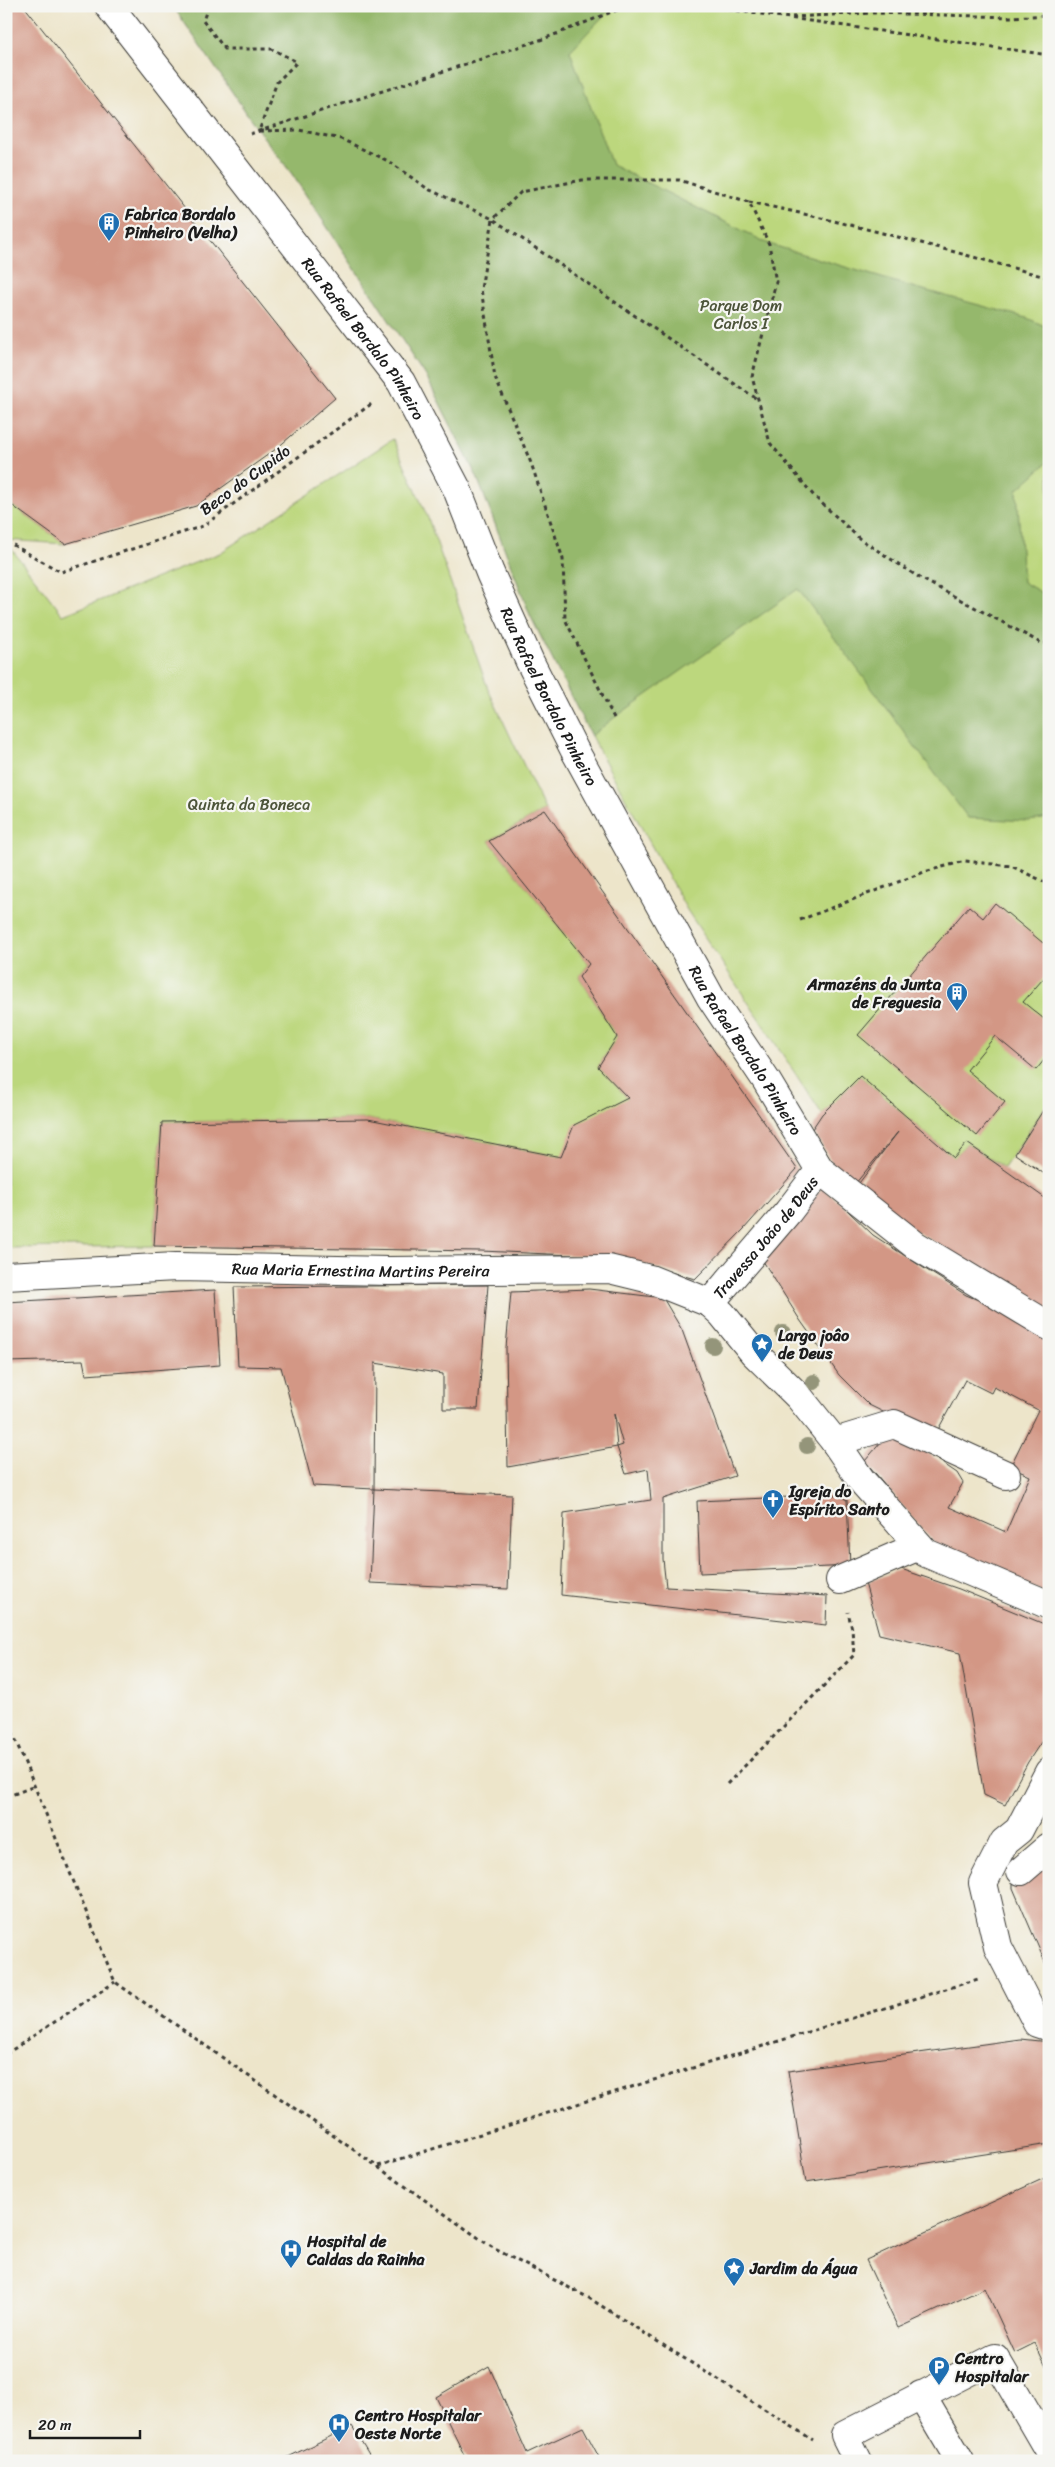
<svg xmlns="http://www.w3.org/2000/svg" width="1055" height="2467" viewBox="0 0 1055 2467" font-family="Sriracha,sans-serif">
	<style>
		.green { fill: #bcd77d; stroke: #6c7a4c }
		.forest { fill: #95b86c; stroke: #586a44 }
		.building { fill: #d39785; fill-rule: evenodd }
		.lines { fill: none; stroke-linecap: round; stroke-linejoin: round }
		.minor-casing { stroke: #3b3a36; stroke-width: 30 }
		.path { stroke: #3b3a36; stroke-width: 3; stroke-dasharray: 4 4; stroke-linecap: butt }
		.minor { stroke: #fff; stroke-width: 28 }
		.tree { fill: #94957a }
		.labels { text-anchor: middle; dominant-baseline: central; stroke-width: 4.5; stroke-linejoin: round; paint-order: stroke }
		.poi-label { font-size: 16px; font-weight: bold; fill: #1c1c1c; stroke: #f6f6f2; text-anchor: start }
		.park-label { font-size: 16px; fill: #4c5439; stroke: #f6f6f2 }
		.street-label { font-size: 16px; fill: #1c1c1c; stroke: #f6f6f2 }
	</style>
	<rect width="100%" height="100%" fill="#f6f6f2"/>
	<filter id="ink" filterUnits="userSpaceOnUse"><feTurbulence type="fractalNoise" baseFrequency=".02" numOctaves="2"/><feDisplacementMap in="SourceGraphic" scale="10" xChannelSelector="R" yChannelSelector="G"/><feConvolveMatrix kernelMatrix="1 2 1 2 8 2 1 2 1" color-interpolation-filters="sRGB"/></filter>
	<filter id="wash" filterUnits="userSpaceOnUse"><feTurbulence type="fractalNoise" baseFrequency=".0096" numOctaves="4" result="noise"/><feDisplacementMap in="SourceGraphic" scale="20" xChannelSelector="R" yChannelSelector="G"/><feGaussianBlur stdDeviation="1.12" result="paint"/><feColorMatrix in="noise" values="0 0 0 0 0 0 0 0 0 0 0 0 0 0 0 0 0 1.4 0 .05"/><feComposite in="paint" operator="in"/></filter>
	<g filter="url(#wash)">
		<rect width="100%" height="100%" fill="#ede5ca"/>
		<path class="green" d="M 173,6 L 1049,6 L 1049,1101 L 1004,1168 L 967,1143 L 954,1158 L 860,1076 L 822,1114 L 687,910 L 591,736 L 530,615 L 477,477 L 426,376 L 292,174 L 259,131 Z
			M 393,439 L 428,518 L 488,689 L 545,810 L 489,841 L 589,964 L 579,977 L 617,1037 L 598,1067 L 628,1098 L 561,1157 L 368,1119 L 162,1122 L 154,1246 L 6,1248 L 6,542 L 63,615 L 220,553 Z
			M 6,501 L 65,544 L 6,540 Z"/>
		<path class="forest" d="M 173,6 L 613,6 L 570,51 L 612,165 L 769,244 L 905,285 L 1027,318 L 1049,328 L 1049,461 L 1017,490 L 1023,582 L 1049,597 L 1049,818 L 1029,821 L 968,818 L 798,589 L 614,718 L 591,736 L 530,615 L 477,477 L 426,376 L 292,174 L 259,131 Z"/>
		<g id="blocks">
			<path class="building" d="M 6,6 L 24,6 L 335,398 L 276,449 L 196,506 L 65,544 L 6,501 Z
				M 545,810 L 797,1169 L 744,1229 L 695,1279 L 617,1257 L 481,1251 L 154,1246 L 162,1122 L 368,1119 L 561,1157 L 574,1125 L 628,1098 L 598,1067 L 617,1037 L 579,977 L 589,964 L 489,841 Z
				M 995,903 L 1043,943 L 1049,937 L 1049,972 L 1023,1002 L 1049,1023 L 1049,1054 L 1036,1070 L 995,1036 L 967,1070 L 1005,1102 L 977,1136 L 858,1035 L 969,906 L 983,918 Z
				M 860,1076 L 954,1158 L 967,1143 L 1049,1201 L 1049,1312 L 904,1224 L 856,1187 L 898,1132 L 855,1184 L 833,1164 L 812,1129 L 822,1114 Z
				M 1049,1101 L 1049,1177 L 1015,1154 Z
				M 823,1187 L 873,1235 L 919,1265 L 966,1295 L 1009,1312 L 1049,1335 L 1049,1595 L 934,1543 L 865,1461 L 892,1429 L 957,1473 L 963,1483 L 949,1507 L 1006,1532 L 1030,1476 L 1010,1467 L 1038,1410 L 994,1387 L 991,1393 L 965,1380 L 934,1437 L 869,1405 L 839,1375 L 800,1320 L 763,1261 Z
				M 488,1285 L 478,1409 L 443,1409 L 443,1374 L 375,1363 L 374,1489 L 313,1486 L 281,1367 L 238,1366 L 234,1287 Z
				M 589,1289 L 663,1298 L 682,1330 L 735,1476 L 663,1499 L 663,1559 L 666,1587 L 827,1596 L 826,1625 L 561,1595 L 564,1513 L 651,1500 L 648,1469 L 626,1474 L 617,1447 L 508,1467 L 506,1348 L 511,1292 ZM 614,1414 L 623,1445 L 617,1447 Z
				M 215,1290 L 220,1365 L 86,1375 L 83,1360 L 6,1362 L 6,1302 Z
				M 374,1489 L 512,1495 L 508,1589 L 370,1583 Z
				M 837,1495 L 847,1500 L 850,1566 L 700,1573 L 697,1501 Z
				M 901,1569 L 959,1589 L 1049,1626 L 1049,1730 L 1028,1762 L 1005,1805 L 984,1795 L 960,1653 L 879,1634 L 865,1583 Z
				M 1049,1862 L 1049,1966 L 1047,1967 L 1013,1888 L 1013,1884 L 1015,1879 Z
				M 1020,2039 L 1049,2042 L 1049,2144 L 806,2182 L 788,2071 Z
				M 1049,2176 L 1049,2373 L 1035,2343 L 1015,2353 L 985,2288 L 898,2328 L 866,2260 Z
				M 489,2366 L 527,2453 L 583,2427 L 601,2461 L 467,2461 L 436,2397 Z
				M 352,2426 L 373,2461 L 280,2461 Z"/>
		</g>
	</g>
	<g filter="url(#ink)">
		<use href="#blocks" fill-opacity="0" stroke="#3b3a36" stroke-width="1"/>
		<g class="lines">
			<g class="minor-casing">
				<g id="minor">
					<path id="s1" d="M 109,6 L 401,382 L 457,489 L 490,573 L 530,662 L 575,751 L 711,998 L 766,1080 L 820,1170 L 915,1245 L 1049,1326"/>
					<path id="s2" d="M 6,1276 L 176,1267 L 389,1271 L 609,1269 L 650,1279 L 710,1303 L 722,1314 L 753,1352 L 799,1397 L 835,1442 L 861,1480 L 926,1553 L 1049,1605"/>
					<path id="s3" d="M 710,1303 L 788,1212 L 820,1170"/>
					<path d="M 835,1442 L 894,1424 L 1006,1475"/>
					<path d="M 840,1580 L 919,1546"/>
					<path d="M 1049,1772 L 1019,1830 L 1004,1842 L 983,1883 L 998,1947 L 1037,2023 L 1049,2027"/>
					<path d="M 1021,1871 L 1049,1847"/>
					<path d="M 921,2395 L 960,2461"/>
					<path d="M 858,2461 L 845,2435 L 995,2358 L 1049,2451"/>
				</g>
			</g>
			<path class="path" d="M 208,6 L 203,21 L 225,49 L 272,49 L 297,62 L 277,82 L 259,131 L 299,130 L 341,139 L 388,161 L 428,189 L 493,219 L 757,399
				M 705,6 L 1049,55
				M 792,17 L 872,13 L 1012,17 L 1049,15
				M 250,134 L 546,38 L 627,6
				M 749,202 C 850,223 949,250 1049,278
				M 6,541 L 61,572 L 203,526 L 374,402
				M 614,718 L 565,619 L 563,559 L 531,463 L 495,377 L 481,289 L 493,219 L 521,192 L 582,180 L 679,180 L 749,202 L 769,244 L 776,282 L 752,377 L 770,443 L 814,496 L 860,539 L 920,578 L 1041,643 L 1049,643
				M 800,920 L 924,872 L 965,861 L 1011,866 L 1049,884
				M 6,1717 L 115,1982 L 493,2248 L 589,2298 L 813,2440
				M 727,1784 L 854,1655 L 852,1629 L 848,1612
				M 6,1797 L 35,1786
				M 6,2054 L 115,1982
				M 378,2166 L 978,1979"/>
			<use href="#minor" class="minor"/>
		</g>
		<g class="tree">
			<circle cx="783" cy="1333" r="8"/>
			<circle cx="713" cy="1346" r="8"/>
			<circle cx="814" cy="1382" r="8"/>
			<circle cx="807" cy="1446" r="8"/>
		</g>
	</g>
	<defs>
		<g id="building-pin" transform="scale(1.125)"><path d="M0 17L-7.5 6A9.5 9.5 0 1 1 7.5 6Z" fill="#1f6fb2" stroke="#f6f6f2"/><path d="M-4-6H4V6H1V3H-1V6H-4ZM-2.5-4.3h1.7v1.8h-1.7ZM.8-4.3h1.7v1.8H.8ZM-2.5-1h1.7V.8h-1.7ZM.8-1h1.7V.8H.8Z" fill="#fff"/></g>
		<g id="sight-pin" transform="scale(1.125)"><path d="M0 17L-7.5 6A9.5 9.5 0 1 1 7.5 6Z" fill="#1f6fb2" stroke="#f6f6f2"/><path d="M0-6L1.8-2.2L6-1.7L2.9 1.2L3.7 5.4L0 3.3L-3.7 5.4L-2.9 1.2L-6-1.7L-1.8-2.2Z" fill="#fff"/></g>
		<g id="church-pin" transform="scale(1.125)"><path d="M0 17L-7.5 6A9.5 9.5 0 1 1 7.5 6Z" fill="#1f6fb2" stroke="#f6f6f2"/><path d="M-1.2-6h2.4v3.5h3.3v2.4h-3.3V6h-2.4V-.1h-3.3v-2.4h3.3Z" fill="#fff"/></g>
		<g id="hospital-pin" transform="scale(1.125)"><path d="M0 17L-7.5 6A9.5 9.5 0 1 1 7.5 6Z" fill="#1f6fb2" stroke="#f6f6f2"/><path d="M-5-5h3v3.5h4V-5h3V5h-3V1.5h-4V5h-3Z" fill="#fff"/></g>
		<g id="parking-pin" transform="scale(1.125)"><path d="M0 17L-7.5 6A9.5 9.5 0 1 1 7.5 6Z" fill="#1f6fb2" stroke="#f6f6f2"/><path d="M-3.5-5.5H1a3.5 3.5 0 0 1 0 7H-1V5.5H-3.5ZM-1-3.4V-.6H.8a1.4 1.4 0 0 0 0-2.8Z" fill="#fff"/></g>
	</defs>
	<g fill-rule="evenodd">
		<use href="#building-pin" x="109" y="223"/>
		<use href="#building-pin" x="957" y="993"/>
		<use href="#sight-pin" x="762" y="1344"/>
		<use href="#church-pin" x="773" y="1500"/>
		<use href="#hospital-pin" x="291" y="2250"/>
		<use href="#sight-pin" x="734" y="2268"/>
		<use href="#parking-pin" x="939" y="2367"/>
		<use href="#hospital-pin" x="339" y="2424"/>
	</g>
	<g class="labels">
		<g class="poi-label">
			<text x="125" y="214">Fabrica Bordalo<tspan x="125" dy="18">Pinheiro (Velha)</tspan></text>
			<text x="941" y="984" text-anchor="end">Armazéns da Junta<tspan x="941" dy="18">de Freguesia</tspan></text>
			<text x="778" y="1335">Largo joâo<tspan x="778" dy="18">de Deus</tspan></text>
			<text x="789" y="1491">Igreja do<tspan x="789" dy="18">Espírito Santo</tspan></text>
			<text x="307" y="2241">Hospital de<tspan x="307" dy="18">Caldas da Rainha</tspan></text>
			<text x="750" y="2268">Jardim da Água</text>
			<text x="955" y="2358">Centro<tspan x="955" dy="18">Hospitalar</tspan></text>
			<text x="355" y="2415">Centro Hospitalar<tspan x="355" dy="18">Oeste Norte</tspan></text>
		</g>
		<g class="park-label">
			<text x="741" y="305">Parque Dom<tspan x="741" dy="18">Carlos I</tspan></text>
			<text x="249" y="804">Quinta da Boneca</text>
		</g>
		<g class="street-label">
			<text stroke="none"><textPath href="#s1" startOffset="419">Rua Rafael Bordalo Pinheiro</textPath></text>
			<text transform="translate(245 480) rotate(-36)">Beco do Cupido</text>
			<text stroke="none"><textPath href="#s1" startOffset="824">Rua Rafael Bordalo Pinheiro</textPath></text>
			<text stroke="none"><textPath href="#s1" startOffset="1229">Rua Rafael Bordalo Pinheiro</textPath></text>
			<text stroke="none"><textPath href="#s3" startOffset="86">Travessa João de Deus</textPath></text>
			<text stroke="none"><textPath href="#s2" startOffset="355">Rua Maria Ernestina Martins Pereira</textPath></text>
		</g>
	</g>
	<rect width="1055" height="2467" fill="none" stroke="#f6f6f2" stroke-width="25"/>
	<path d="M30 2430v8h110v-8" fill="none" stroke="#1c1c1c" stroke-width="2.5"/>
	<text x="38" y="2430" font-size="15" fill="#1c1c1c" stroke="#f6f6f2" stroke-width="4" paint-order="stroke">20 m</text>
</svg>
